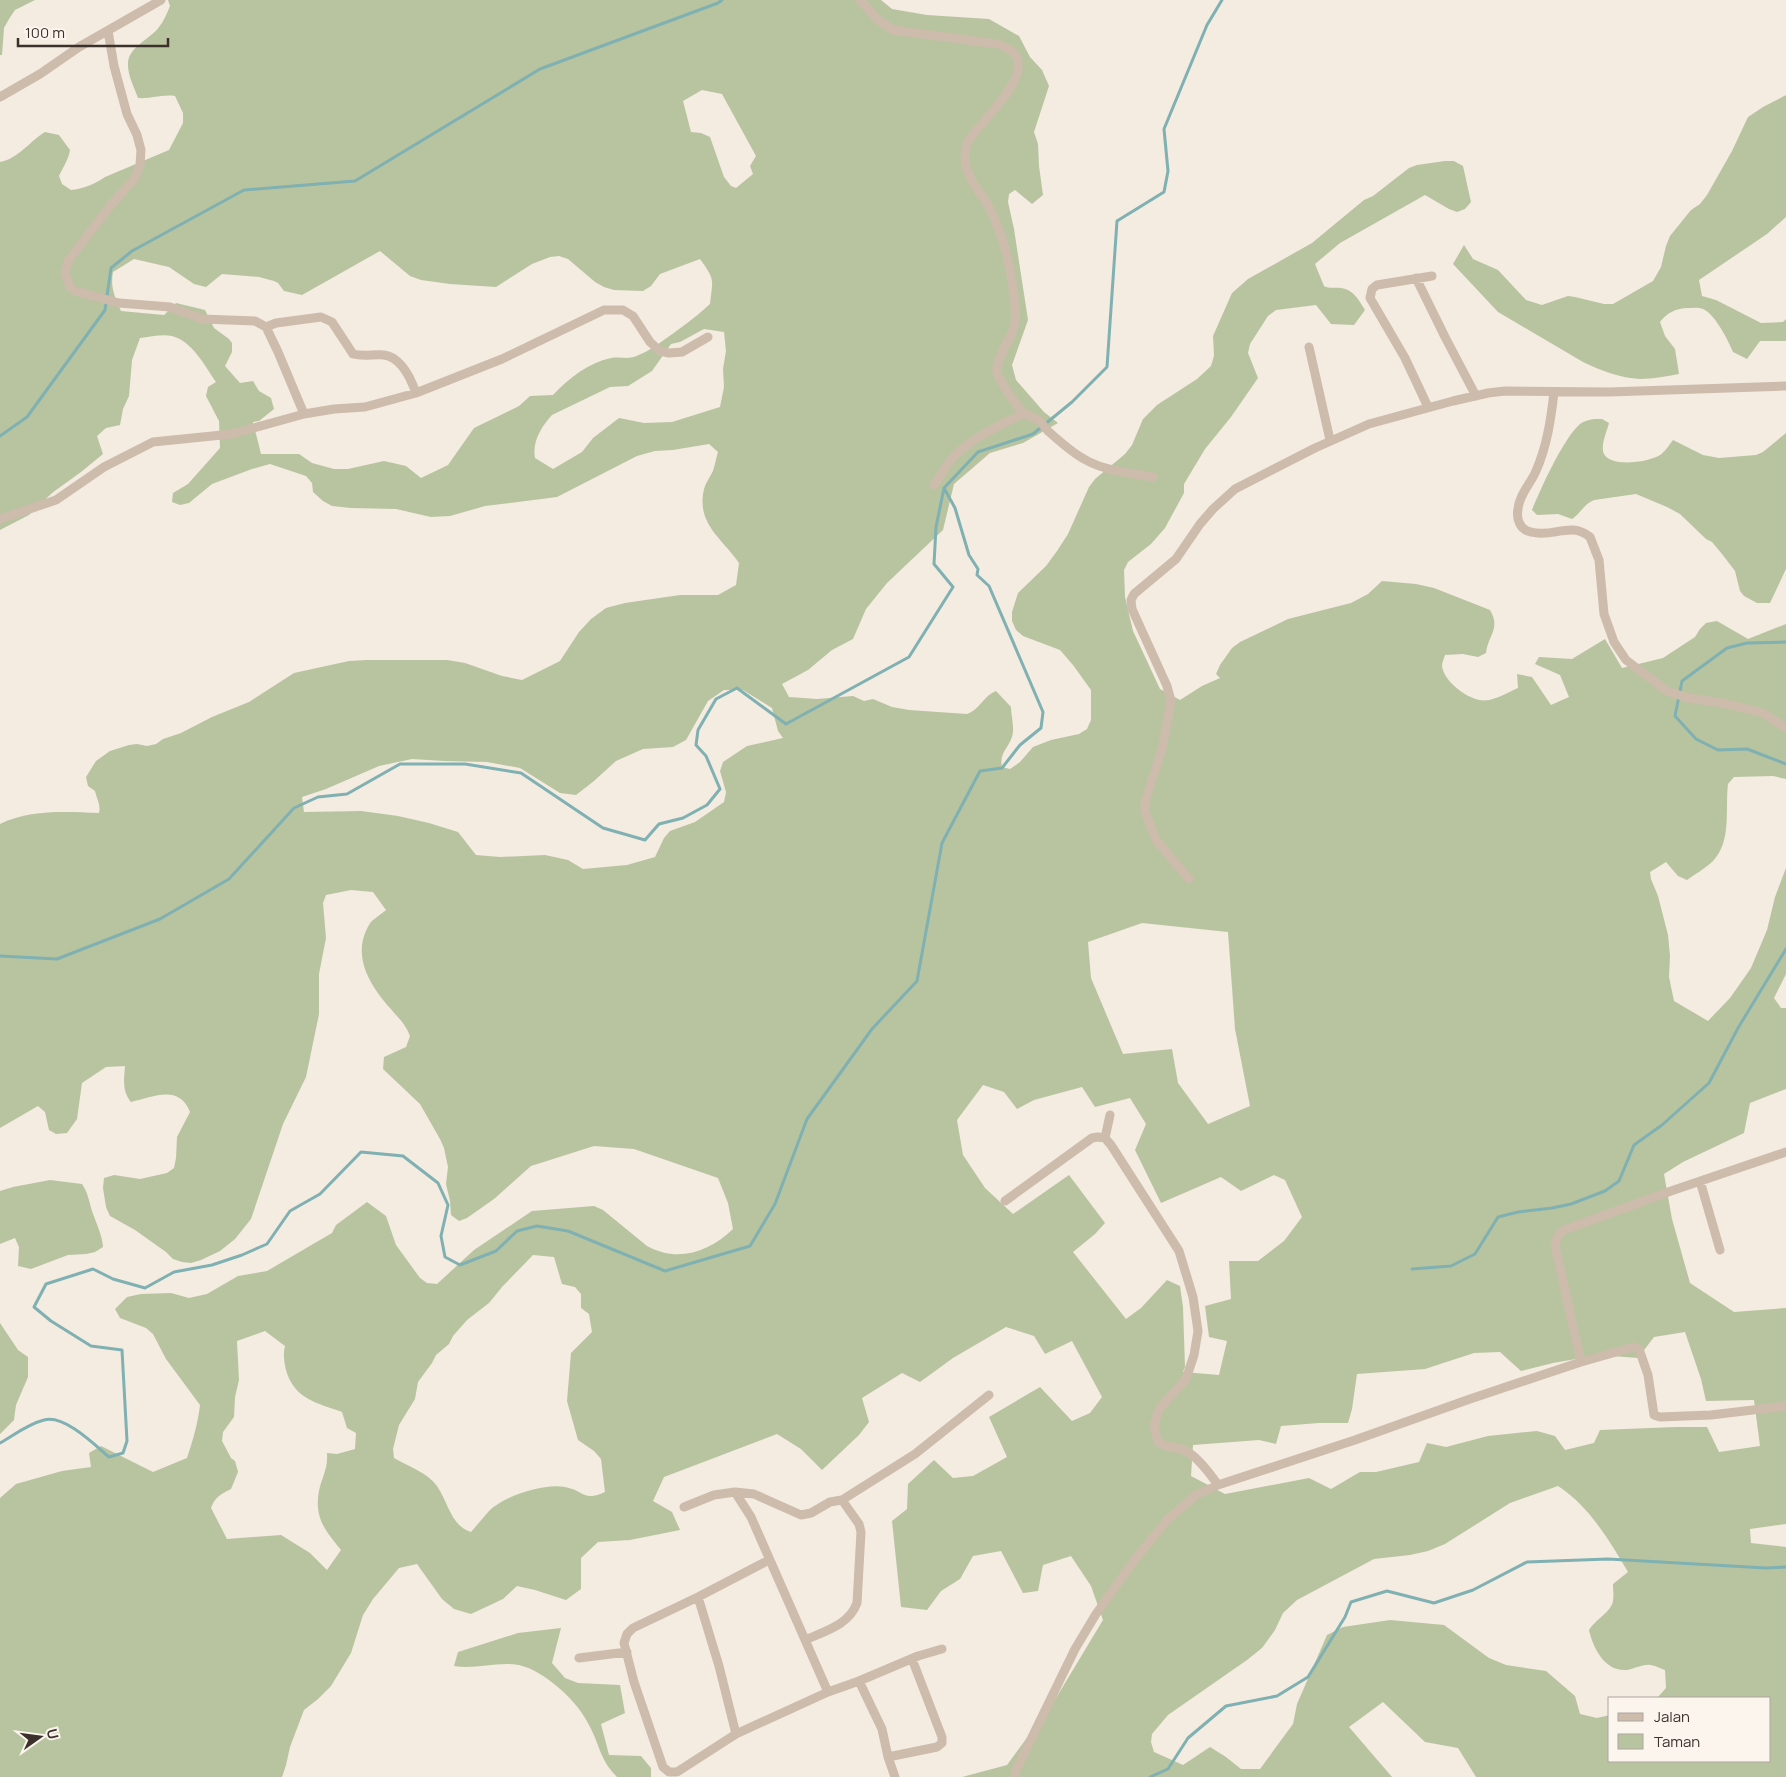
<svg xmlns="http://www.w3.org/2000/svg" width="1786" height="1777" viewBox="0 0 1786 1777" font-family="Manrope,sans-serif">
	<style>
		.green { fill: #b8c4a0; fill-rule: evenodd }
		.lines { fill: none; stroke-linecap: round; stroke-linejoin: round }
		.stream { stroke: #7fb0b2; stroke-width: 3 }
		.minor { stroke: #cdbbac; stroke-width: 9 }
	</style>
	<rect width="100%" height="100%" fill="#f4ebe1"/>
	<path class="green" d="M 0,0 L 35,0 L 15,10 L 9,19 L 4,28 L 2,55 L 0,55 Z
		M 168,0 L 881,0 L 892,9 L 927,15 L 989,19 L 1019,36 L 1030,57 L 1042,70 L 1049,86 L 1034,132 L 1038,144 L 1039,166 L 1043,195 L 1032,204 L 1015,190 L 1009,194 L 1008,202 L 1014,229 L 1028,320 L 1012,365 L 1016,380 L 1044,412 L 1058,423 L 1023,443 L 990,453 L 954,484 L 943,530 L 887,583 L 866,609 L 853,639 L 832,650 L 808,670 L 782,684 L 789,697 L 817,699 L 853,696 L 864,701 L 873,699 L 892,707 L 909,710 L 967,714 C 981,709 981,698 996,691 L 1011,707 C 1011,716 1015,728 1012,737 C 1008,749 999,753 1002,767 L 1010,769 L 1020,762 L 1033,747 L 1051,740 L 1079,734 L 1087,729 L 1091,720 L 1091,690 L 1073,665 L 1060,650 L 1023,636 L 1016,630 L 1012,621 L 1012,612 L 1018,593 L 1046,566 L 1057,551 L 1068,534 L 1089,487 L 1095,479 L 1125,454 L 1132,445 L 1143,419 L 1157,405 L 1197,379 L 1211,366 L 1214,356 L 1213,336 L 1232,293 L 1248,279 L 1312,243 L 1364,200 L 1373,196 L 1409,168 L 1417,165 L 1445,161 L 1454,161 L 1463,166 L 1471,202 L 1465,209 L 1457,212 L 1449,209 L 1425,195 L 1340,243 L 1315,264 L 1324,286 C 1330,289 1334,287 1341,288 C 1354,290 1358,299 1365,310 L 1354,325 L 1331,324 L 1316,305 L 1276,310 L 1268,316 L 1250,344 L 1248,353 L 1258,378 L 1231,417 L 1205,449 L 1184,484 L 1184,493 L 1165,528 L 1151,544 L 1128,562 L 1124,570 L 1125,597 L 1133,631 L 1160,689 L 1180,700 L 1202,686 L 1220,678 L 1216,674 L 1220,665 L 1232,648 L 1240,642 L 1288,619 L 1351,603 L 1368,594 L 1382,581 L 1416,584 L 1434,588 L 1490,610 C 1501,629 1488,635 1486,653 L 1478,657 L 1463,654 L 1445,655 C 1444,659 1442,662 1442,666 C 1444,683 1473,704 1489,700 C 1499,698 1509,692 1518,688 L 1517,674 L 1532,677 L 1551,705 L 1569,697 L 1560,675 L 1535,664 L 1539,657 L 1572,659 L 1605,639 L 1622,668 L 1663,658 L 1695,637 L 1700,629 L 1706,623 L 1717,621 L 1748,639 L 1786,624 L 1786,779 L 1773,776 L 1734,777 L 1728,784 C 1725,809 1732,841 1713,861 C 1706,868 1695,874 1687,880 L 1678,876 L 1666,862 L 1650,872 L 1651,879 L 1658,896 L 1668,935 L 1670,956 L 1669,977 L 1674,1001 L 1708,1021 L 1730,998 L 1751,968 L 1767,930 L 1775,897 L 1786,868 L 1786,974 L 1774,998 L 1781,1008 L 1786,1008 L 1786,1089 L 1750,1103 L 1744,1133 L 1683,1162 L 1664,1174 L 1672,1219 L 1690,1283 L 1734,1312 L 1786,1308 L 1786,1524 L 1750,1529 L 1751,1543 L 1786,1547 L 1786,1777 L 1476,1777 L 1458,1748 L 1425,1742 L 1383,1702 L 1349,1727 L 1392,1777 L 962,1777 L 1007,1765 L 1056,1698 L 1103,1620 L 1091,1586 L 1071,1556 L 1043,1565 L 1038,1591 L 1023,1593 L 1001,1551 L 973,1556 L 960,1579 L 941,1591 L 927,1610 L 901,1607 L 892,1521 L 907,1509 L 908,1484 L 934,1460 L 953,1478 L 973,1476 L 1007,1457 L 989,1417 L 1040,1387 L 1072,1421 L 1090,1413 L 1102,1397 L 1072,1341 L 1045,1354 L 1034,1336 L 1006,1327 L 953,1358 L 920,1382 L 902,1373 L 862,1398 L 869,1422 L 859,1435 L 822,1470 L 801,1449 L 777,1434 L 664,1477 L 653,1501 L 672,1512 L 680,1530 L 630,1540 L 598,1542 L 581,1558 L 581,1589 L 566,1600 L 535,1590 L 517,1586 L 503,1599 L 471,1614 L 454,1609 L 442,1599 L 417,1564 L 399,1568 L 373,1599 L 363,1615 L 351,1653 L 331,1686 L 318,1699 L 304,1710 L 290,1747 L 286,1765 L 282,1777 L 0,1777 L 0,1498 L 16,1484 L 62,1471 L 91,1467 L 89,1453 L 101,1446 L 153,1472 L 187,1458 C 193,1440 198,1423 200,1405 L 166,1359 L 153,1334 L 146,1328 L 120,1318 L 115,1309 L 127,1297 L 141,1294 L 171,1293 L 189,1298 L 207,1294 L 238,1276 L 267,1271 L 332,1233 L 336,1225 L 367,1202 L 386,1216 L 396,1245 L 420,1278 L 427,1283 L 437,1284 L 474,1250 L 532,1211 L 594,1206 L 603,1210 L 647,1246 C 678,1263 709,1252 733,1229 L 728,1203 L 718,1178 L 634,1149 L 594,1146 L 531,1166 L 494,1199 L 467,1218 L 459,1221 L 451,1215 L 450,1201 L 446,1184 L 448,1167 L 444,1148 L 440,1139 L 420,1104 L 383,1069 L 384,1057 L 406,1047 L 410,1036 C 405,1023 399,1019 390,1008 C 370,985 351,956 369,925 C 372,919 381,915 386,910 L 373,892 L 351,890 L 326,895 L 323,903 L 326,938 L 319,974 L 319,1014 L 306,1077 L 283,1124 L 251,1219 L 235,1239 L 220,1251 L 201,1260 L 191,1263 L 182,1262 L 173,1259 L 166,1252 L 135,1230 L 110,1216 L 106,1207 L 103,1188 L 104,1178 L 114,1175 L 140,1179 L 167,1173 L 174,1168 L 176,1158 L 177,1137 L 190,1112 C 179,1084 153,1097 131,1102 C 122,1091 124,1080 125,1066 L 106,1067 L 82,1083 L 77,1119 L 67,1133 L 56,1134 L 49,1130 L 45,1112 L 38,1106 L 0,1128 L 0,824 C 31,809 66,812 99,813 C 101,805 97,800 95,791 L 88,786 L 86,777 L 96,761 L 110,751 L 129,745 L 137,744 L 147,746 L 156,744 L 163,739 L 181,733 L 212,717 L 249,702 L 294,673 L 349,661 L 367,660 L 447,660 L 465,663 L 502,676 L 522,680 L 560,661 L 579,632 L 591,619 L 606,608 L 625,603 L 680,595 L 718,595 L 736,585 L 739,563 C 722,538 696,524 704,489 C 706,482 710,477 713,471 C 715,465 716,458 718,452 L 709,444 L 673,450 L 655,451 L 637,456 L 557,497 L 485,506 L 450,516 L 431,517 L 396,509 L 351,508 L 332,506 L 323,501 L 313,492 L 312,483 L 306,476 L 270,464 L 252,469 L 212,484 L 189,503 L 180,505 L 172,502 L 173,493 L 188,484 L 220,448 L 219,421 L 206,396 L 208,387 L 216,382 C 205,366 192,341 172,336 C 162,334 150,337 140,338 L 132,360 L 129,396 L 123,409 L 120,425 L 106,428 L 97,436 L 103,454 L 81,472 L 52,493 L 29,515 L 0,530 L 0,162 C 18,159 30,141 45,132 L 59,135 L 70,150 C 68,161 63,167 59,176 L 62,184 L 71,190 C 83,189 95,184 105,177 L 169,150 L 183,123 L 183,113 L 175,96 C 162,94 151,99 138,98 C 134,87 128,76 128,65 C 127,47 151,39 159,27 C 164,21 167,13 170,6 ZM 702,90 L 722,94 L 756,156 L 750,166 L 753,174 L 736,188 L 731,186 L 724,177 L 710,137 L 701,133 L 691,132 L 683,101 ZM 380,251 L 410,276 L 421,280 L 450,284 L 496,287 L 532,264 L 550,257 L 559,256 L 568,259 L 595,282 L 604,287 L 614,290 L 643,291 L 651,286 L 660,274 L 700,259 C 715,280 713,278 710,304 C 695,318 678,330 661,342 C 655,346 648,351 641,354 C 627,361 623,356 611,358 C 588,363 569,378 553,395 L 530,396 L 519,406 L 474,428 L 448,465 L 421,478 L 406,466 L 384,461 L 348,469 L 334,469 L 312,463 L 299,454 L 261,454 L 253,422 L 259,421 L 274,409 L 271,398 L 259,391 L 253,381 L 240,383 L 225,366 L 232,352 L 232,343 L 229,339 L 214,328 L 205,310 L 176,303 L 164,315 L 121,311 C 115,298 110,287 113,272 L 134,259 L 169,267 L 194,284 L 206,287 L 222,274 L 259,277 L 274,281 L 278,283 L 284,291 L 302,295 ZM 704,329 L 724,332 L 726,351 L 723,369 L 724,387 L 720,407 L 672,422 L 644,423 L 619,418 L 593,438 L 582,452 L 553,469 L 535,458 C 532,442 541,427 552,415 L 610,387 L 628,386 L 652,371 L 671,344 L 680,342 ZM 724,690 L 743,690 L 772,708 L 778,731 L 783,738 L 747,746 L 723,762 L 720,771 L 726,792 L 724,802 L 695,822 L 670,831 L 664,838 L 655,857 L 627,865 L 583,869 L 568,860 L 545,855 L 500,857 L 476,855 L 458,832 L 429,823 L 398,816 L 361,811 L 304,812 L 302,797 L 326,789 L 379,766 L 412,759 L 444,761 L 487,762 L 520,768 L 560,793 L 576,795 L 594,781 L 616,761 L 643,749 L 673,747 L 686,740 L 708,701 ZM 1142,923 L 1228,932 L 1235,1029 L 1250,1106 L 1208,1124 L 1178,1083 L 1172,1049 L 1123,1054 L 1091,978 L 1088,942 ZM 983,1085 L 1004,1092 L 1017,1109 L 1034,1100 L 1082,1087 L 1095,1107 L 1130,1098 L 1146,1124 L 1135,1150 L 1161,1203 L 1221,1177 L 1241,1191 L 1274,1175 L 1285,1180 L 1302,1217 L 1284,1241 L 1258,1261 L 1229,1261 L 1231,1299 L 1205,1306 L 1209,1337 L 1227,1341 L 1219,1375 L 1183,1372 L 1185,1367 L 1183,1307 L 1180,1286 L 1167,1280 L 1141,1308 L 1126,1319 L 1073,1252 L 1095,1234 L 1105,1223 L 1069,1175 L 1013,1214 L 985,1188 L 963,1155 L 957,1120 ZM 533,1255 L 554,1257 L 562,1284 L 575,1287 L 581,1294 L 581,1308 L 589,1314 L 592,1332 L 571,1353 L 567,1401 L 578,1440 L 594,1451 L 601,1459 L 605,1492 C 583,1502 585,1491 565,1487 C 544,1483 504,1496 489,1511 C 483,1518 477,1525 471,1532 C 451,1526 448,1502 437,1486 C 428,1473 408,1466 394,1458 L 393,1449 L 399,1425 L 415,1399 L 418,1382 L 432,1363 L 436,1355 L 449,1344 L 453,1336 L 467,1320 L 489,1303 L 502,1287 ZM 265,1331 L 285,1346 C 283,1355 284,1361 286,1370 C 294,1399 317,1403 342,1412 L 347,1428 L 356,1433 L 355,1449 L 337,1454 L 327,1453 C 328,1470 322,1476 319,1491 C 314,1518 325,1530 341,1550 L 327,1570 L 310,1553 L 281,1535 L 227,1539 L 211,1508 C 215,1497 221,1494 231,1489 L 238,1472 L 235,1461 L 231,1458 L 222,1441 L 223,1432 L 234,1417 L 235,1397 L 239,1380 L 237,1341 ZM 1685,1332 L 1701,1379 L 1706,1401 L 1754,1400 L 1760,1446 L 1719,1452 L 1707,1427 L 1676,1427 L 1600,1430 L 1594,1443 L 1565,1450 L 1555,1436 L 1537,1431 L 1488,1436 L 1446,1447 L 1427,1443 L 1419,1462 L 1376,1472 L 1360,1472 L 1331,1489 L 1309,1478 L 1225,1494 L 1191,1476 L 1193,1445 L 1259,1440 L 1276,1444 L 1281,1426 L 1319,1423 L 1348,1423 L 1352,1409 L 1357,1374 L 1425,1369 L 1474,1353 L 1500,1352 L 1521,1371 L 1553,1363 L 1599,1355 L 1638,1358 L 1654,1337 ZM 1558,1486 C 1589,1506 1609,1540 1628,1572 L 1613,1584 C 1613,1590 1614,1595 1613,1601 C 1612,1611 1595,1620 1589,1630 C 1593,1648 1605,1672 1627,1670 C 1634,1669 1643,1664 1650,1665 C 1655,1665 1661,1669 1665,1670 L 1666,1688 L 1657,1698 L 1770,1698 L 1770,1761 L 1610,1761 L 1610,1715 L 1597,1718 L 1580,1714 L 1575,1696 L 1546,1671 L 1506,1665 L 1489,1658 L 1444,1625 L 1390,1620 L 1343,1627 L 1327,1635 L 1297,1704 L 1293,1724 L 1260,1769 L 1241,1769 L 1226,1757 L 1210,1747 L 1183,1765 L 1154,1752 L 1151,1742 L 1152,1734 L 1168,1715 L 1247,1660 L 1262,1648 L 1275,1630 L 1283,1613 L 1297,1600 L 1374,1559 L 1410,1555 L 1428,1551 L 1445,1544 L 1510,1503 Z
		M 1786,95 L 1786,217 L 1767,234 L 1699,280 L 1702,296 L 1716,300 L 1761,323 L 1783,322 L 1786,319 L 1786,341 L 1760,341 L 1747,359 L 1733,352 C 1728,340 1715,314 1703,309 C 1698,307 1693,308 1688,308 C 1676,308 1667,313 1660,322 L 1665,336 L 1675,349 L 1679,374 C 1667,376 1653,379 1640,379 C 1621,378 1601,371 1583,362 L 1498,312 L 1453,264 L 1464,245 L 1473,259 L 1498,270 L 1526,300 L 1542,305 L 1568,296 L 1575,297 L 1604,304 L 1613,304 L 1653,281 L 1661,267 L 1666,246 L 1670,236 L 1691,210 L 1700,204 L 1707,195 L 1732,151 L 1748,117 L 1763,107 Z
		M 1594,419 L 1602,419 L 1609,423 C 1607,431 1600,446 1604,454 C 1612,468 1649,462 1660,455 C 1665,452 1669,445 1673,440 L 1703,455 L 1719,458 L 1756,455 L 1763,452 L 1786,433 L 1786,569 L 1770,603 L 1757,603 L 1744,596 L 1740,591 L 1735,571 L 1722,554 L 1712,542 L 1706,539 L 1680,514 L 1667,507 L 1636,494 L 1594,500 C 1584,504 1581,513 1572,519 L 1558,514 L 1537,515 L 1532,510 C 1541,488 1563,439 1580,424 C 1584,421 1589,420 1594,419 Z
		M 50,1180 L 82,1184 C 88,1193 89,1201 92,1211 C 96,1223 102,1234 103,1247 L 95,1252 L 86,1254 L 68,1255 L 31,1269 L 18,1266 L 19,1247 L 15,1238 L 0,1244 L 0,1191 L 13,1187 Z
		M 0,1323 L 18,1350 L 28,1357 L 28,1377 L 16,1405 L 14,1420 L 0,1434 Z
		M 561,1628 L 552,1663 L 565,1678 L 578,1683 L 620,1685 L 625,1713 L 601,1724 L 609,1755 L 641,1756 L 651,1768 L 651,1777 L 617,1777 C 599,1758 601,1748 590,1727 C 579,1702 545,1671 519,1665 C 497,1661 475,1670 454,1666 L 458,1652 L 518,1633 Z"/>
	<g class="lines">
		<path class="stream" d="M 0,436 L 27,417 L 105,310 L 111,268 L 132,251 L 244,190 L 355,181 L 540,69 L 718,3 L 722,0
			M 1786,642 L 1747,643 L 1727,648 L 1682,681 L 1675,716 L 1696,739 L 1718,750 L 1747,749 L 1786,764
			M 0,956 L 57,959 L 160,919 L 229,879 L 294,808 L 318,797 L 347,794 L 400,764 L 465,764 L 521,773 L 603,828 L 645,840 L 659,824 L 683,818 L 707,805 L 720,789 L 706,756 L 696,745 L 698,730 L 716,699 L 737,688 L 786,724 L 909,657 L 953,587 L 934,564 L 936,527 L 944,488 L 978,452 L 1033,434 L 1072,402 L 1107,367 L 1117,221 L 1164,192 L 1168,171 L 1164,129 L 1207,25 L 1222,0
			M 1412,1269 L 1451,1266 L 1475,1254 L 1498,1217 L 1518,1212 L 1552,1208 L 1571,1204 L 1605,1191 L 1619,1181 L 1634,1145 L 1662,1125 L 1709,1083 L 1738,1028 L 1786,949
			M 0,1443 C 14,1435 28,1424 44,1420 C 64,1414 95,1445 109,1457 L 123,1453 L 127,1441 L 122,1350 L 91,1346 L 51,1321 L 34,1307 L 46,1284 L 93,1269 L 113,1279 L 145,1288 L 174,1272 L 212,1265 L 242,1255 L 267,1244 L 290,1211 L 320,1194 L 361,1152 L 403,1156 L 438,1183 L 448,1205 L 441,1236 L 445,1257 L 460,1265 L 496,1251 L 517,1231 L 537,1226 L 568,1231 L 665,1271 L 750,1246 L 775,1204 L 807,1119 L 872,1029 L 917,981 L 942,843 L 980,771 L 1002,768 L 1020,745 L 1041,728 L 1043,712 L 989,586 L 977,575 L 978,569 L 969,555 L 955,508 L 944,488
			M 1150,1777 L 1168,1769 L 1188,1738 L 1226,1706 L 1277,1696 L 1308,1677 L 1345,1617 L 1351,1602 L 1387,1591 L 1434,1603 L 1473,1590 L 1527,1562 L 1608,1559 L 1766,1568 L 1786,1567"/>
		<path class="minor" d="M 860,0 L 877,19 L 893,30 L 997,44 C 1052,59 985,117 970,138 C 966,144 965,152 965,159 C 966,179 982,193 990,209 C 997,223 1003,241 1007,256 C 1011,273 1017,307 1015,323 C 1012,339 995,358 997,373 C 999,380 1018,408 1024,413 C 1028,416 1034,417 1038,420 C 1042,423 1045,427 1048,431 C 1058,440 1073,453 1084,459 C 1104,471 1131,473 1153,477
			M 108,31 L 114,66 L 127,114 L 137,135 L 141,150 L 140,165 L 135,178 L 110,206 L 68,261 L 65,273 L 70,287 L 75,291 L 119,303 L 170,307 L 202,319 L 255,321 L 266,327 L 276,323 L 321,317 L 332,322 L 353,354 C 364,357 373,354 384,355 C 401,357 411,379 416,393
			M 0,97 L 40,74 L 79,47 L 161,0
			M 1416,278 L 1445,337 L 1476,396
			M 266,327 L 278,352 L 304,414
			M 1309,347 L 1330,440
			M 1554,392 C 1551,419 1547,446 1536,471 C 1531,483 1519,495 1518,509 C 1516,519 1520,530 1531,532 C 1554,538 1570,521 1590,537 L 1599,560 L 1604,614 L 1614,642 L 1626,660 L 1667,691 L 1688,698 L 1723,703 L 1763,713 L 1786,728
			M 1428,407 L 1405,358 L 1370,298 L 1372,289 L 1377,285 L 1432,276
			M 934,485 C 939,478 944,469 949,462 C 968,439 999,426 1024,413
			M 0,519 L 56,500 L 104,467 L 153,442 L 232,434 L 304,414 L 334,409 L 365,407 L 416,393 L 502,359 L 604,310 L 623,310 L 633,316 L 650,342 L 660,351 L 669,353 L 682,352 L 708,337
			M 1189,879 L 1156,840 L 1145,811 L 1145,802 L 1162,749 L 1171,701 L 1167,686 L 1132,609 L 1131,600 L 1134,594 L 1176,559 L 1200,524 L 1213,509 L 1235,489 L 1315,448 L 1369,424 L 1453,401 L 1488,393 L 1505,391 L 1609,392 L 1786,386
			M 1110,1115 L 1105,1138 L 1111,1145 L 1179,1251 L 1193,1297 L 1198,1331 L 1194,1355 L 1186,1379 L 1159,1409 L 1154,1425 L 1158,1442 C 1168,1449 1175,1446 1184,1450 C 1196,1455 1211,1475 1218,1485
			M 1700,1181 L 1720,1250
			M 1005,1201 L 1092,1138 L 1098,1137 L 1105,1138
			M 1581,1362 L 1634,1347 L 1639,1349 L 1648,1375 L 1654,1415 L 1660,1417 L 1711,1415 L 1786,1406
			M 684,1507 L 714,1495 L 735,1492
			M 769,1560 L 698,1597 L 633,1628 L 627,1634 L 624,1643 L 634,1682 L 663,1767 L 669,1772 L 677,1772 L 736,1734 L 749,1728 L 828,1692 L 859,1681 L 882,1729 L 888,1757 L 895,1777
			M 698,1597 L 719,1666 L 736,1734
			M 805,1640 C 825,1631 849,1625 857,1603 L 861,1532 L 859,1524 L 842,1500
			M 579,1658 L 627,1652
			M 859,1681 L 918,1656 L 942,1649
			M 828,1692 L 751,1517 L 735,1492 L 754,1494 L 801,1515 L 811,1513 L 830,1502 L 842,1500 L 915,1454 L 989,1395
			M 888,1757 L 937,1747 L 942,1743 L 942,1737 L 912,1659
			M 1015,1777 L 1016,1770 L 1075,1649 L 1096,1614 L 1133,1562 L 1167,1520 L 1196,1495 L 1218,1485 L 1355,1440 L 1470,1399 L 1581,1362 L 1555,1245 L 1559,1234 L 1564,1230 L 1671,1191 L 1786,1152"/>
	</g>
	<rect x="1608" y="1697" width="162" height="65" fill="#fbf5ee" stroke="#aea6a0"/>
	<rect x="1618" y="1713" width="25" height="8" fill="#cdbbac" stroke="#aea6a0"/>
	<text x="1654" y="1722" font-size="15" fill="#3b302b">Jalan</text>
	<rect x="1618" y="1734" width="25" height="15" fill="#b8c4a0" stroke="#aea6a0"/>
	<text x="1654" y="1747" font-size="15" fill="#3b302b">Taman</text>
	<g transform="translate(40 1737) rotate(76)" stroke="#fbf5ee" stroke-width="4" paint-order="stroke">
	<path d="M0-4L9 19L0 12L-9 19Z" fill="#3b302b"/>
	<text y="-8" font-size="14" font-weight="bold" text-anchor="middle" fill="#3b302b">U</text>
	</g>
	<path d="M18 38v8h150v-8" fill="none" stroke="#3b302b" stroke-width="2.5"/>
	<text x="25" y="38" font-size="15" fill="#3b302b" stroke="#fbf5ee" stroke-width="4" paint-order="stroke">100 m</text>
</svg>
